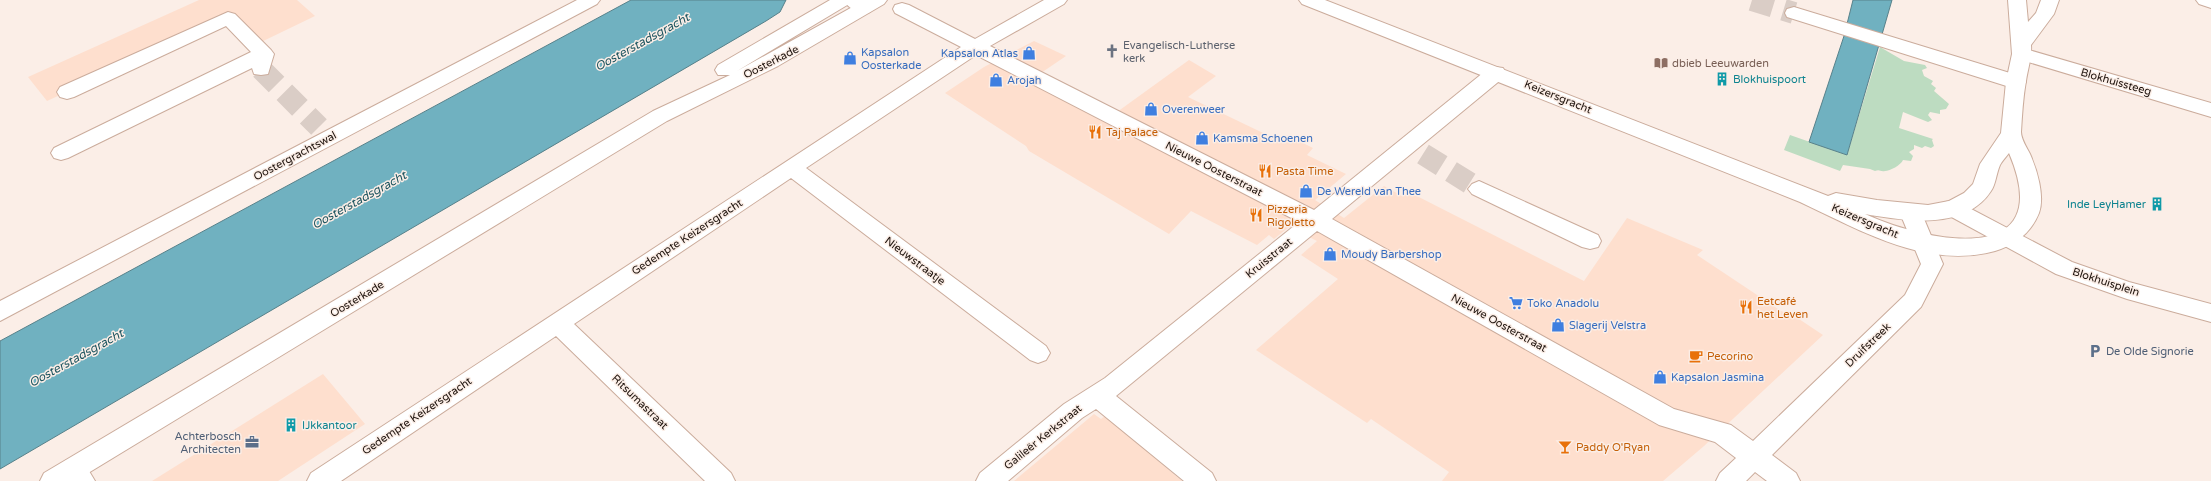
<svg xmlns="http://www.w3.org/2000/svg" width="2211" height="481" viewBox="0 0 2211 481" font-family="'Varela Round',sans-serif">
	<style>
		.built { fill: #fedfce }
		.green { fill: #bddcc1 }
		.water { fill: #70b1c0; stroke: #57818a }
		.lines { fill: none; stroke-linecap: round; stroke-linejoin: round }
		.minor-tunnel { stroke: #dacdc6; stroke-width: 22; stroke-dasharray: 22 11; stroke-linecap: butt }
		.minor-casing { stroke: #cbac9c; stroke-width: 2 }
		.major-casing { stroke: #cbac9c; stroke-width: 2 }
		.minor { fill: #fff; fill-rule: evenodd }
		.major { fill: #fff; fill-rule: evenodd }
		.labels { text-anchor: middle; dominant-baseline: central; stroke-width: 3; stroke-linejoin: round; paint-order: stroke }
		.worship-label { font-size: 11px; fill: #5b616d; stroke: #fbeee7; text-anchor: start }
		.shop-label { font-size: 11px; fill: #366cbe; stroke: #fbeee7; text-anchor: start }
		.street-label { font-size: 11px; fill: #1d120c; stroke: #fbeee7 }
		.education-label { font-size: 11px; fill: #785e54; stroke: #fbeee7; text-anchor: start }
		.culture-label { font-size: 11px; fill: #0d838f; stroke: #fbeee7; text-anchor: start }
		.food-label { font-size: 11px; fill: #c56008; stroke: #fbeee7; text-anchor: start }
		.service-label { font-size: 11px; fill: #4e5e75; stroke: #fbeee7; text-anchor: start }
		.water-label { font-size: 12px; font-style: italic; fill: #1c545f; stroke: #fbeee7 }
	</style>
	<rect width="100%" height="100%" fill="#fbeee7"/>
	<path class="built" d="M 199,0 L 297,0 L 315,16 L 255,45 L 228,18 L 47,101 L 28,77 Z
		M 1034,41 L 1066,56 L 1041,73 L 1117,112 L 1189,60 L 1216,76 L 1188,97 L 1280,141 L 1287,135 L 1313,148 L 1307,155 L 1346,174 L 1315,200 L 1344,218 L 1384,186 L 1402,196 L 1407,191 L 1584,281 L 1627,218 L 1703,250 L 1697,255 L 1781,311 L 1799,319 L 1823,335 L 1704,446 L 1663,481 L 1442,481 L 1449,472 L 1371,419 L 1367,423 L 1256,350 L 1338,279 L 1301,255 L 1317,241 L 1289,227 L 1274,239 L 1269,235 L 1257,245 L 1191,211 L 1169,234 L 1029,151 L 1026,146 L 945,93 L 984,67 Z
		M 323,374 L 365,424 L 278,481 L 152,481 Z
		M 1094,414 L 1101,419 L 1105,416 L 1182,481 L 1014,481 Z"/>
	<path class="green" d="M 1880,47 L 1904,61 L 1925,65 L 1927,68 L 1922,70 L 1924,76 L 1933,81 L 1931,84 L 1936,88 L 1934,91 L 1949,104 L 1946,109 L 1940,110 L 1940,114 L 1930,112 L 1928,115 L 1932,120 L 1928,122 L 1903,112 L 1899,128 L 1933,139 L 1932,140 L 1934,146 L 1931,148 L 1925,146 L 1922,148 L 1914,145 L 1914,149 L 1909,152 L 1913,156 L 1911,161 L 1903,160 C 1901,165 1890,171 1885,171 C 1880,172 1880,169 1875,171 L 1870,169 L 1843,165 L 1840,171 L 1784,150 L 1790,135 L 1847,155 Z"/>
	<path class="water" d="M 631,0 L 786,0 L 780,12 L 766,21 L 0,469 L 0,341 Z
		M 1853,0 L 1892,0 L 1847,155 L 1809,142 L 1844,36 Z"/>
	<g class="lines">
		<path class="minor-tunnel" d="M 1752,0 L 1794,13
			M 261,69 L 319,127
			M 1423,154 L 1479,189"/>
		<g class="minor-casing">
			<path id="minor" d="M 577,0 L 600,0 L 597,4 L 0,321 L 0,301 Z
				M 843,0 L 865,0 L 873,8 L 870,12 C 860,15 849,9 843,0 Z
				M 1044,0 L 1067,0 L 1064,4 L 990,46 L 1314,210 L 1489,68 L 1496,67 L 1503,68 L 1506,73 L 1503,78 L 1332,219 L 1674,409 L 1731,425 L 1753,441 L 1905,295 L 1921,264 L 1900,213 L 1903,207 L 1911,205 L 1919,207 L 1943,264 L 1921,307 L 1772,455 L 1796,473 L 1800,481 L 1767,481 L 1755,472 L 1746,481 L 1716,481 L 1720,473 L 1736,458 L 1715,442 L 1659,425 L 1317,231 L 1116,396 L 1212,473 L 1216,481 L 1184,481 L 1096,409 L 1082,418 L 1008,481 L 976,481 L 980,473 L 1064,404 L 1105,378 L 1299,222 L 976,55 L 806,168 L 1046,346 L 1050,353 L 1046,360 L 1038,363 L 1030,360 L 791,178 L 574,324 L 731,473 L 735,481 L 705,481 L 556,336 L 341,481 L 307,481 L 311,473 L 961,47 L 895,13 L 893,9 L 895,5 L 902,3 L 909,5 L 975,39 Z
				M 1794,7 L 2023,77 L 2026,82 L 2023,87 L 2016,89 L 1787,17 L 1785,13 L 1787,9 Z
				M 228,12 L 235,14 L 271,50 L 274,54 L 268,74 L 261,75 L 254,74 L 252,68 L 68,158 L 61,160 L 54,158 L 51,153 L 54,148 L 251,52 L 226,26 L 74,97 L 67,99 L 60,97 L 57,92 L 60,87 Z
				M 2022,48 L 2211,103 L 2211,117 L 2015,58 L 2012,54 L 2015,50 Z
				M 1479,181 L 1598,235 L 1601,241 L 1598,247 L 1590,249 L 1582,247 L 1472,194 L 1468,189 L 1472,184 Z
				M 1954,200 L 2072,262 L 2129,282 L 2211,304 L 2211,322 L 2127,299 L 2056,274 L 1946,214 L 1943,208 L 1946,202 Z
				M 74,458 L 83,461 L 95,481 L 68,481 L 61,469 L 65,461 Z"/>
		</g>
		<g class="major-casing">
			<path id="major" d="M 830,0 L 852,0 L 849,4 L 737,71 L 865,0 L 887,0 L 884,4 L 778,66 L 667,121 L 75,481 L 40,481 L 44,473 L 653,111 L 730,75 L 718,75 L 715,70 L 718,65 Z
				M 1299,0 L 1325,0 L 1828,196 L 1836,193 L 1877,200 L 1928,205 L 1949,201 L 1964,193 L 1973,184 L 1980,164 L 2001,133 L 2006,82 L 2012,54 L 2008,0 L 2026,0 L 2028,22 L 2036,13 L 2041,0 L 2059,0 L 2054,14 L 2031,45 C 2032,57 2028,68 2026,81 C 2023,97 2022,115 2021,132 C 2021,139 2027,148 2030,154 C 2037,170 2045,196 2039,213 C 2031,233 2015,245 1995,251 C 1927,270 1860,230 1800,202 L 1302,4 ZM 2009,153 C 2059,270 1926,242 1865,214 C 1905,221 1965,231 1991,191 C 1996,184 1996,174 2000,165 C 2002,161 2006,157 2009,153 Z
				M 2196,0 L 2211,0 L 2211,8 L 2199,4 Z"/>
		</g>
		<use href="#minor" class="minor"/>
		<use href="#major" class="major"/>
	</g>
	<defs>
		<g id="church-bare" transform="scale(1.08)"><path d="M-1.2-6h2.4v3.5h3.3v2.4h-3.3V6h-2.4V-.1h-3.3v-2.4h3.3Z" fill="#6b7280" stroke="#fbeee7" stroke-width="2.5" paint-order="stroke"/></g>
		<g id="shop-bare" transform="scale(1.08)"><path d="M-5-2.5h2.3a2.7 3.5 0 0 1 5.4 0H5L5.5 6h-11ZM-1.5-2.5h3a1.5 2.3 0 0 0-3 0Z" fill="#3f7fe0" stroke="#fbeee7" stroke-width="2.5" paint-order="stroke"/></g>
		<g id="library-bare" transform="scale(1.08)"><path d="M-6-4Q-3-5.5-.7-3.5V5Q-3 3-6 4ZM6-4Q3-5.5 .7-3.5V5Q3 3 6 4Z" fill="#8d6e63" stroke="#fbeee7" stroke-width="2.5" paint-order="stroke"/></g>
		<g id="building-bare" transform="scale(1.08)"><path d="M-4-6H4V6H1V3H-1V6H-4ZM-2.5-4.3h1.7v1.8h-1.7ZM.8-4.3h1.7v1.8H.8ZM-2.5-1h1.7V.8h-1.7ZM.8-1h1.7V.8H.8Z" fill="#0f9aa8" stroke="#fbeee7" stroke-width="2.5" paint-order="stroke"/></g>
		<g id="restaurant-bare" transform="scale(1.08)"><path d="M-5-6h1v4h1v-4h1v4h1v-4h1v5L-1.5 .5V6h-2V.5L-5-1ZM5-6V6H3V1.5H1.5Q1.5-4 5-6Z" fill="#e8710a" stroke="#fbeee7" stroke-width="2.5" paint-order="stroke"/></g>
		<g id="supermarket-bare" transform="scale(1.08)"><path d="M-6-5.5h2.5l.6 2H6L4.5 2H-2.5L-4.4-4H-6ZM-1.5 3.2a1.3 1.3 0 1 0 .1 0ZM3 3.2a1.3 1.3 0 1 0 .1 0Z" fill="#3f7fe0" stroke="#fbeee7" stroke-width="2.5" paint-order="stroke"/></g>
		<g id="parking-bare" transform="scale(1.08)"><path d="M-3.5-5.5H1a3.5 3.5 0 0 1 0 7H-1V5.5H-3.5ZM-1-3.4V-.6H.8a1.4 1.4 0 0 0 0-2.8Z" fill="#5c6f8a" stroke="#fbeee7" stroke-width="2.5" paint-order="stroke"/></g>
		<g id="cafe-bare" transform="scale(1.08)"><path d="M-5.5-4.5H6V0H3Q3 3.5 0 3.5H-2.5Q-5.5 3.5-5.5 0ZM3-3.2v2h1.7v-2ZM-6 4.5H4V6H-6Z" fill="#e8710a" stroke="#fbeee7" stroke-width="2.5" paint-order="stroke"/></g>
		<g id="office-bare" transform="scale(1.08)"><path d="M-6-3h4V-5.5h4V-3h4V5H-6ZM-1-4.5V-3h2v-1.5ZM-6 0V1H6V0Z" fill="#5c6f8a" stroke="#fbeee7" stroke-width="2.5" paint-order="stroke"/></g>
		<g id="bar-bare" transform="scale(1.08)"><path d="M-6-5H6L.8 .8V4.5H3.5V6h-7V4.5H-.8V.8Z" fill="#e8710a" stroke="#fbeee7" stroke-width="2.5" paint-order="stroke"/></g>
	</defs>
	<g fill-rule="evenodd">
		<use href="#church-bare" x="1112" y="51"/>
		<use href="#shop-bare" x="1029" y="53"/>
		<use href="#shop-bare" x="850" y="58"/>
		<use href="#library-bare" x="1661" y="63"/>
		<use href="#building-bare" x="1722" y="79"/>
		<use href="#shop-bare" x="996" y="80"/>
		<use href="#shop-bare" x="1151" y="109"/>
		<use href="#restaurant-bare" x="1095" y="132"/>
		<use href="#shop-bare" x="1202" y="138"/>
		<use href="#restaurant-bare" x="1265" y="171"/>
		<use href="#shop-bare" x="1306" y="191"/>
		<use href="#building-bare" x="2157" y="204"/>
		<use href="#restaurant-bare" x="1256" y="215"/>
		<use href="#shop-bare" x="1330" y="254"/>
		<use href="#supermarket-bare" x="1516" y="303"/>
		<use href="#restaurant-bare" x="1746" y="307"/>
		<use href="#shop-bare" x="1558" y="325"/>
		<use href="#parking-bare" x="2095" y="351"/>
		<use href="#cafe-bare" x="1696" y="356"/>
		<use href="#shop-bare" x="1660" y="377"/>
		<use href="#building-bare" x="291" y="425"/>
		<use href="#office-bare" x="252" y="442"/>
		<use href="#bar-bare" x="1565" y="447"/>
	</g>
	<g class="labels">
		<g class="worship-label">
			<text x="1123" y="45">Evangelisch-Lutherse<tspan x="1123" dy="13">kerk</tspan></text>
		</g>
		<g class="shop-label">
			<text x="861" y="52">Kapsalon<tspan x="861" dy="13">Oosterkade</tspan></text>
			<text x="1018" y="53" text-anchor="end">Kapsalon Atlas</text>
			<text x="1007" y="80">Arojah</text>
			<text x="1162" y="109">Overenweer</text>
			<text x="1213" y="138">Kamsma Schoenen</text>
			<text x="1317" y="191">De Wereld van Thee</text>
			<text x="1341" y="254">Moudy Barbershop</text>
			<text x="1527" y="303">Toko Anadolu</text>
			<text x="1569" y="325">Slagerij Velstra</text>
			<text x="1671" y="377">Kapsalon Jasmina</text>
		</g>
		<g class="street-label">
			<text transform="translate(771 62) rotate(-27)">Oosterkade</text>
			<text transform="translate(2116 82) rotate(16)">Blokhuissteeg</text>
			<text transform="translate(1558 97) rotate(22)">Keizersgracht</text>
			<text transform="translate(295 156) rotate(-28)">Oostergrachtswal</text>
			<text transform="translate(1214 169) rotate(27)">Nieuwe Oosterstraat</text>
			<text transform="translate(1865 221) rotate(23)">Keizersgracht</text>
			<text transform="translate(687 237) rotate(-33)">Gedempte Keizersgracht</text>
			<text transform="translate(1269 258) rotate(-39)">Kruisstraat</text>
			<text transform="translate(915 261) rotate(37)">Nieuwstraatje</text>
			<text transform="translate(2106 282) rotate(18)">Blokhuisplein</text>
			<text transform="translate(357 299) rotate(-31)">Oosterkade</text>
			<text transform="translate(1499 323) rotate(29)">Nieuwe Oosterstraat</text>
			<text transform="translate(1868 345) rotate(-44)">Druifstreek</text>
			<text transform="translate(640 402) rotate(44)">Ritsumastraat</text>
			<text transform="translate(417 416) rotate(-34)">Gedempte Keizersgracht</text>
			<text transform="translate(1043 437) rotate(-39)">Galileër Kerkstraat</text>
		</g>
		<g class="education-label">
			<text x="1672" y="63">dbieb Leeuwarden</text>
		</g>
		<g class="culture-label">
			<text x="1733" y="79">Blokhuispoort</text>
			<text x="2146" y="204" text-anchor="end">Inde LeyHamer</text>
			<text x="302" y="425">IJkkantoor</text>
		</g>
		<g class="food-label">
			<text x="1106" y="132">Taj Palace</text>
			<text x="1276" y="171">Pasta Time</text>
			<text x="1267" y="209">Pizzeria<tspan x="1267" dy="13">Rigoletto</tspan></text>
			<text x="1757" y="301">Eetcafé<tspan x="1757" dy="13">het Leven</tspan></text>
			<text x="1707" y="356">Pecorino</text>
			<text x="1576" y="447">Paddy O'Ryan</text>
		</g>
		<g class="service-label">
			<text x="2106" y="351">De Olde Signorie</text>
			<text x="241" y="436" text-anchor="end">Achterbosch<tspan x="241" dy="13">Architecten</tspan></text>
		</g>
		<g class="water-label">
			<text transform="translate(642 42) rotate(-29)">Oosterstadsgracht</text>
			<text transform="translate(359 200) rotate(-29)">Oosterstadsgracht</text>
			<text transform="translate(76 358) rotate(-29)">Oosterstadsgracht</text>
		</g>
	</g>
</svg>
